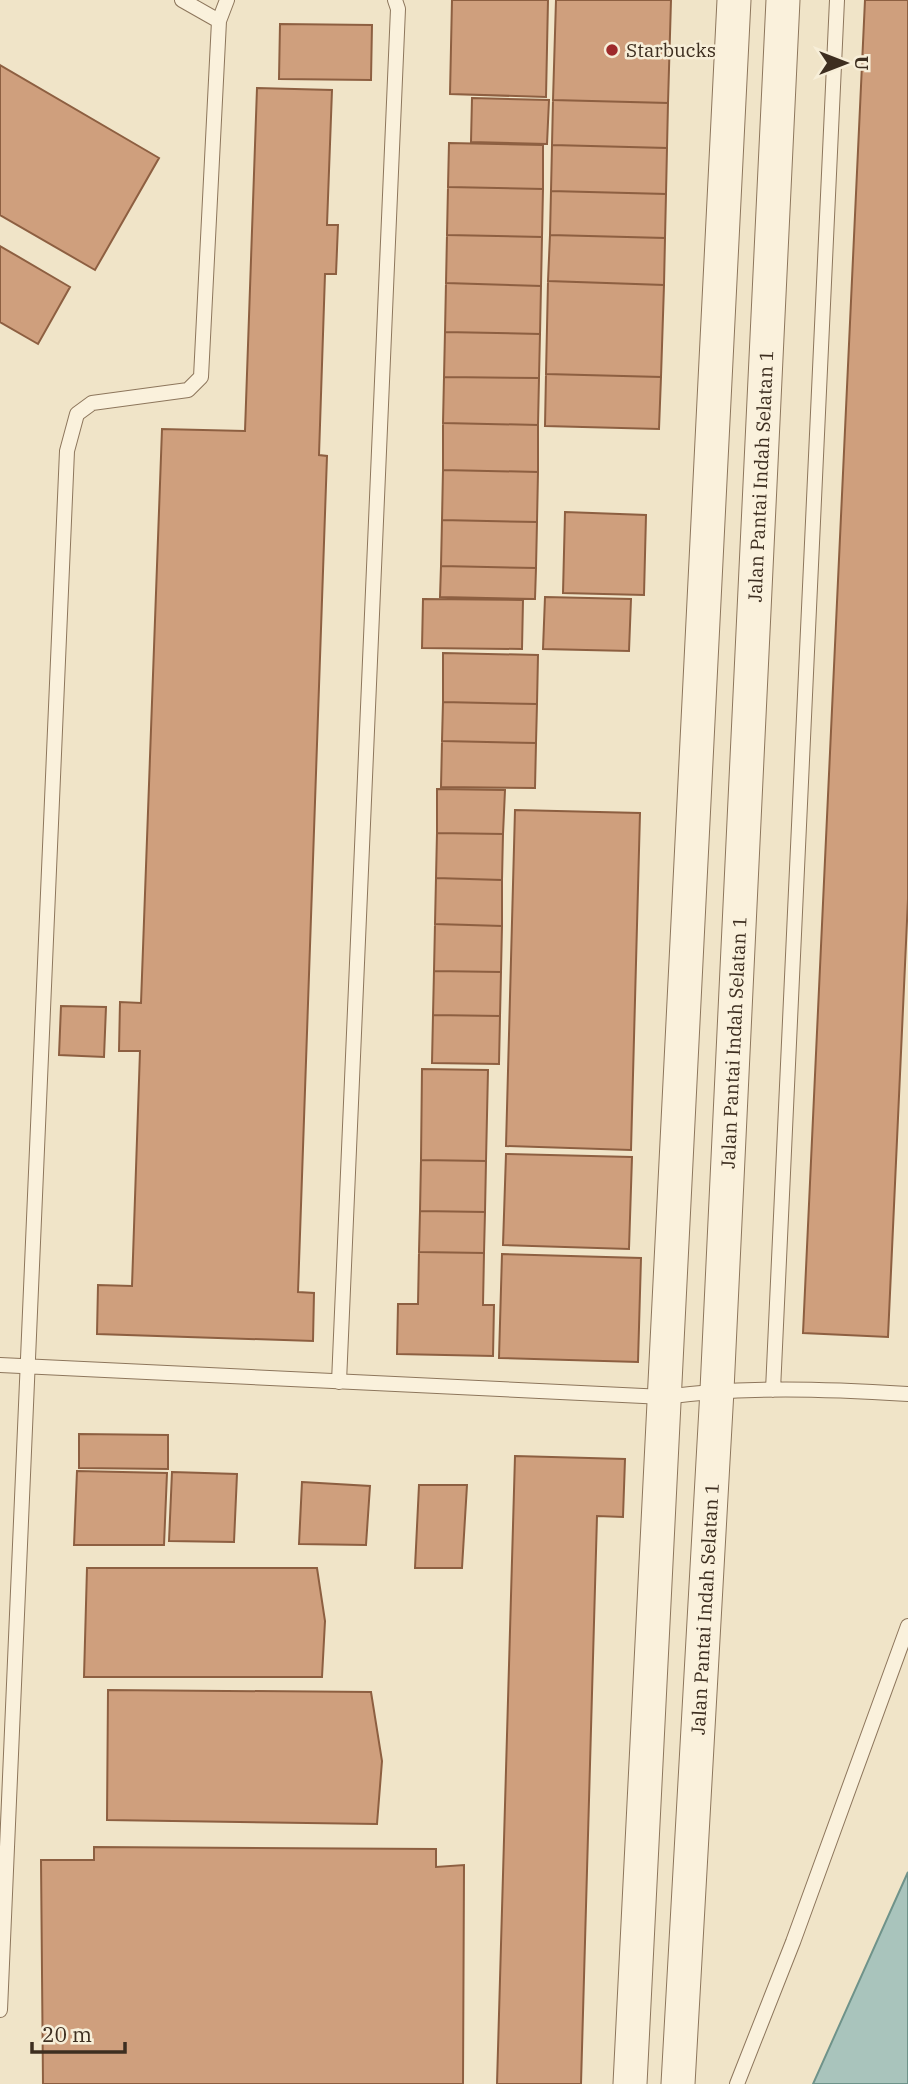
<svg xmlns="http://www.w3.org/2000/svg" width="908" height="2084" viewBox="0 0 908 2084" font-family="'IBM Plex Serif',serif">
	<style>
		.water { fill: #a9c4bc; stroke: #6f938a; stroke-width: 2 }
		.building { fill: #cf9f7d; stroke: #8d5f41; stroke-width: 2 }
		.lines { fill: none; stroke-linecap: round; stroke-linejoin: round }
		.service-casing { stroke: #8d765c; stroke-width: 16 }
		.tertiary-casing { stroke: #8d765c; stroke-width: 35 }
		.service { stroke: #faf1dc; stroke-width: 14 }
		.tertiary { stroke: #faf1dc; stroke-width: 33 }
		.poi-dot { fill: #9e2a2b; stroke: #f7eed8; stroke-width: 2.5 }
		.labels { text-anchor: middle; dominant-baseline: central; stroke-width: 5; stroke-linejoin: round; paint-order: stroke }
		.poi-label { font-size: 19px; fill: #3d2e20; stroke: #f7eed8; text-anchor: start }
		.street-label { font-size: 19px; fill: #3d2e20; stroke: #f7eed8 }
	</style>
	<rect width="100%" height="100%" fill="#f0e4c8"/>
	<path class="water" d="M 908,1872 L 908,2084 L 813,2084 Z"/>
	<path class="building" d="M 452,0 L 548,0 L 546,97 L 450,94 Z
		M 556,0 L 671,0 L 668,103 L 553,100 Z
		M 865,0 L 908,0 L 908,899 L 888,1337 L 803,1333 Z
		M 280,24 L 372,25 L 371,80 L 279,79 Z
		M 0,65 L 159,158 L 95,270 L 0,215 Z
		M 257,88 L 332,90 L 327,225 L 338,225 L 336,274 L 325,274 L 319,455 L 327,456 L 298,1292 L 314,1293 L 313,1341 L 97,1334 L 98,1285 L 132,1286 L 140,1051 L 119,1051 L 120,1002 L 141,1003 L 162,429 L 245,431 Z
		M 472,98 L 549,100 L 547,144 L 471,142 Z
		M 553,100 L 668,103 L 667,148 L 552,145 Z
		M 449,143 L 543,145 L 543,189 L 448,187 Z
		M 552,145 L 667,148 L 666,194 L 551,191 Z
		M 448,187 L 543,189 L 542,237 L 447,235 Z
		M 551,191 L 666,194 L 665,238 L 550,235 Z
		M 447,235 L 542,237 L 541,286 L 446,283 Z
		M 550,235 L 665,238 L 664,285 L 548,281 Z
		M 0,246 L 70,287 L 38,344 L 0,322 Z
		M 548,281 L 664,285 L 661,377 L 546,374 Z
		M 446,283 L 541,286 L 540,334 L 445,332 Z
		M 445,332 L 540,334 L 539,378 L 444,377 Z
		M 546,374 L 661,377 L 659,429 L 545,426 Z
		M 444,377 L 539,378 L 538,425 L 443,423 Z
		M 443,423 L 538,425 L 538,472 L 443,470 Z
		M 443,470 L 538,472 L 537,522 L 442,520 Z
		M 565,512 L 646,515 L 644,595 L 563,593 Z
		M 442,520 L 537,522 L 536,568 L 441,566 Z
		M 441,566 L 536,568 L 535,599 L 440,597 Z
		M 545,597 L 631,599 L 629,651 L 543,649 Z
		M 423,599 L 523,600 L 522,649 L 422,648 Z
		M 443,653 L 538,655 L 537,704 L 443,702 Z
		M 443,702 L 537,704 L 536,743 L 442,741 Z
		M 442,741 L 536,743 L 535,788 L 441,787 Z
		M 437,789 L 505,790 L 503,834 L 437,833 Z
		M 515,810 L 640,813 L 631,1150 L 506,1146 Z
		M 437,833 L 503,834 L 502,880 L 436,878 Z
		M 436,878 L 502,880 L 502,926 L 435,924 Z
		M 435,924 L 502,926 L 501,972 L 434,971 Z
		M 434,971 L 501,972 L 500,1016 L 433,1015 Z
		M 61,1006 L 106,1007 L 104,1057 L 59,1055 Z
		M 433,1015 L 500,1016 L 499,1064 L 432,1063 Z
		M 422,1069 L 488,1070 L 486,1161 L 421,1160 Z
		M 506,1154 L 632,1157 L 629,1249 L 503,1245 Z
		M 421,1160 L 486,1161 L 485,1212 L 420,1211 Z
		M 420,1211 L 485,1212 L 484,1253 L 419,1252 Z
		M 419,1252 L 484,1253 L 483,1305 L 494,1305 L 493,1356 L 397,1354 L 398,1304 L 418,1304 Z
		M 502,1254 L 641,1258 L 638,1362 L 499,1358 Z
		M 79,1434 L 168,1435 L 168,1469 L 79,1468 Z
		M 515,1456 L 625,1459 L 623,1517 L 597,1516 L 581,2084 L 497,2084 Z
		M 77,1471 L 167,1473 L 164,1545 L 74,1545 Z
		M 172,1472 L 237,1474 L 234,1542 L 169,1541 Z
		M 302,1482 L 370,1486 L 366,1545 L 299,1544 Z
		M 419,1485 L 467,1485 L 462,1568 L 415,1568 Z
		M 87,1568 L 317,1568 L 325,1621 L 322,1677 L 84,1677 Z
		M 108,1690 L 371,1692 L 382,1761 L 377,1824 L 107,1820 Z
		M 94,1847 L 436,1849 L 436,1867 L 464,1865 L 463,2084 L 43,2084 L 41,1860 L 94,1860 Z"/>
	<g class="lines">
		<g class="service-casing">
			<path id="service" d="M 182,0 L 219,21
				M 0,1365 L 664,1397 C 745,1386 826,1389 908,1394
				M 339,1382 L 398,9 L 395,0
				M 773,1390 L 837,0
				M 0,2010 L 67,451 L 77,414 L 92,403 L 188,390 L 201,377 L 219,21 L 227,0
				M 737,2084 L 793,1942 L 908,1626"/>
		</g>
		<g class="tertiary-casing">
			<g id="tertiary">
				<path d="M 630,2084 L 734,0"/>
				<path id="s1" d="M 678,2084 L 717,1390 L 783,0"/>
			</g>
		</g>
		<use href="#service" class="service"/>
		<use href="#tertiary" class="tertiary"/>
	</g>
	<circle class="poi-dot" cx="612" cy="50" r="7"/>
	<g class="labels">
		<g class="poi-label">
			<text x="626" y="50">Starbucks</text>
		</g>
		<g class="street-label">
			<text stroke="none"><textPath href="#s1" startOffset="1610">Jalan Pantai Indah Selatan 1</textPath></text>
			<text stroke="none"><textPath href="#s1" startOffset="1043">Jalan Pantai Indah Selatan 1</textPath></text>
			<text stroke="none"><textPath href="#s1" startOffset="476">Jalan Pantai Indah Selatan 1</textPath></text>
		</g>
	</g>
	<g transform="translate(845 63) rotate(90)" stroke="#f7eed8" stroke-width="5" paint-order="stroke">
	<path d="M0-5L12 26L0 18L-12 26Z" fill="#3d2e20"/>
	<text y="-10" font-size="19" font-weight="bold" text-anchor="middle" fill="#3d2e20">U</text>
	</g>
	<path d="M32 2042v10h93v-10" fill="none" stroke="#3d2e20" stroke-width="3.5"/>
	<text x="42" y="2042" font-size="21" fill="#3d2e20" stroke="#f7eed8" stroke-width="5" paint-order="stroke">20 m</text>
</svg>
